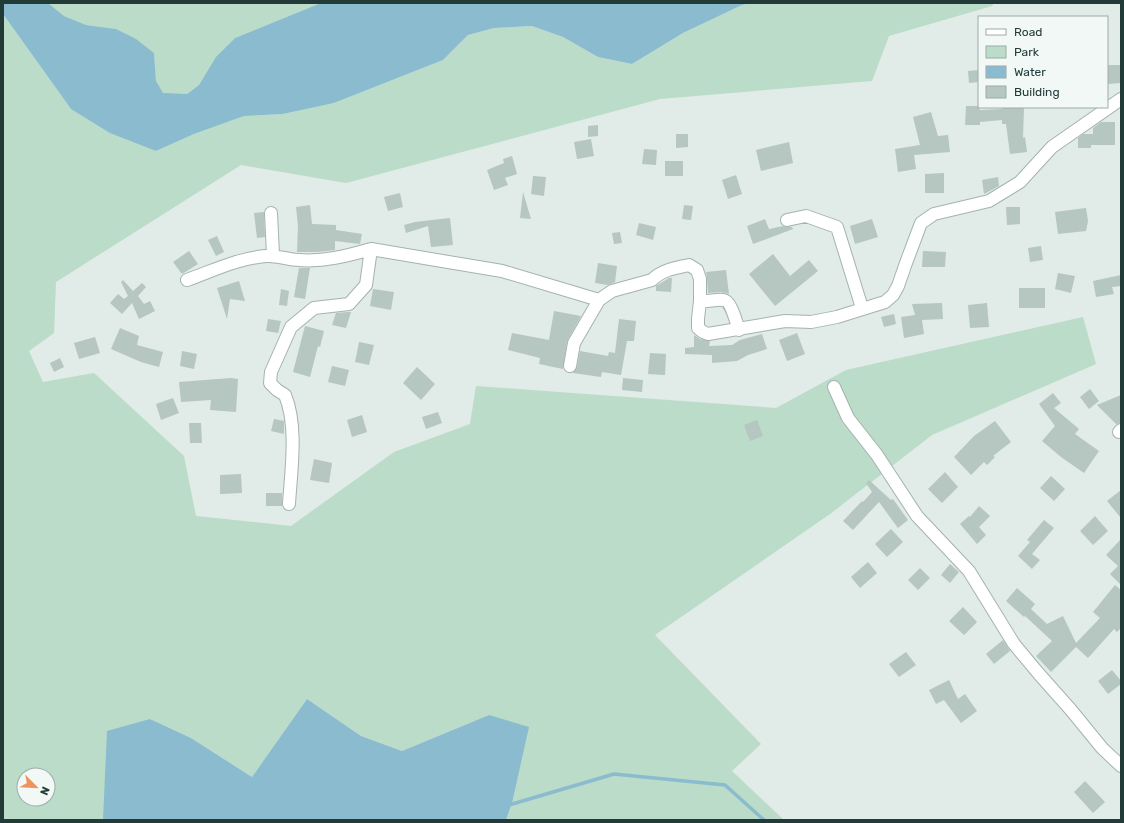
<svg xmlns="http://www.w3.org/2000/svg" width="1124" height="823" viewBox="0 0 1124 823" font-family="Rubik,sans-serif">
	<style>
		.green { fill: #badcc8; fill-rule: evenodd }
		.water { fill: #8abbcf }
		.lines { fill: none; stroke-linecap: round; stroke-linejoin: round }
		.stream { stroke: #8abbcf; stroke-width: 3.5 }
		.building { fill: #b6c6c1 }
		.minor-casing { stroke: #a4b3b0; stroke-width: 14 }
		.minor { stroke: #fff; stroke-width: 12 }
	</style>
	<rect width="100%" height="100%" fill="#e1ebe8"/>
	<path class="green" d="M 48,3 L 321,3 L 235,38 L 216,58 L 199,85 L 187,94 L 163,94 L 156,81 L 154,53 L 116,29 L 86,25 L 64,16 Z
		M 751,3 L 994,3 L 992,6 L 889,36 L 872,81 L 660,99 L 346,183 L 241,165 L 56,282 L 54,333 L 29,351 L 43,382 L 94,373 L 184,456 L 196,516 L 291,526 L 394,452 L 470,424 L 476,386 L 776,408 L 846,370 L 1083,317 L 1096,364 L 932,435 L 830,514 L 655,635 L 761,744 L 732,771 L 784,820 L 506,820 L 512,803 L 489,715 L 402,751 L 361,736 L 307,699 L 252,777 L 191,738 L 150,719 L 103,820 L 3,820 L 3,14 L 71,109 L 156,151 L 194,134 L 244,116 L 283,114 L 334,103 L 443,60 L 468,35 L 494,28 L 532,26 L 563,37 L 598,57 L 632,64 L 683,33 L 742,5 ZM 24,775 L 48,775 L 48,799 L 24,799 Z"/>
	<path class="water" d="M 3,3 L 48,3 L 64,16 L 86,25 L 116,29 L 136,39 L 154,53 L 156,81 L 163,93 L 187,94 L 199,85 L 216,57 L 235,38 L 321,3 L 751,3 L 742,5 L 683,33 L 632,64 L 598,57 L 563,37 L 532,26 L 494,28 L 468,35 L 443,60 L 334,103 L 283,114 L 244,116 L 194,134 L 156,151 L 110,133 L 71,109 L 3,14 Z
		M 307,699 L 361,736 L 402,751 L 489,715 L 529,727 L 512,803 L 506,820 L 103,820 L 107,731 L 150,719 L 191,738 L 252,777 Z"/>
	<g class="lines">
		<path class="stream" d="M 509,805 L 614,774 L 725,785 L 764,820"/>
	</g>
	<path class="building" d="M 1107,65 L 1121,65 L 1121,83 L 1107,84 Z
		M 979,70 L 979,82 L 969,83 L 968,71 Z
		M 966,106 L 979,106 L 980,110 L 1002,109 L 1003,107 L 1024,107 L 1023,138 L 1025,137 L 1027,152 L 1010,154 L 1006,124 L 1002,124 L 1002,120 L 980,122 L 980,125 L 965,125 Z
		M 931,112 L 938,136 L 948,135 L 950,152 L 914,155 L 916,169 L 898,172 L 895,149 L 920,145 L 913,117 Z
		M 1101,122 L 1115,122 L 1115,145 L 1091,145 L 1091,148 L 1078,148 L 1078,138 L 1083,134 L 1093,134 L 1093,128 Z
		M 598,125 L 598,136 L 588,137 L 588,126 Z
		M 676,134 L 688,134 L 688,147 L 676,148 Z
		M 591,139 L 594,156 L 577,159 L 574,142 Z
		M 789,142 L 793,163 L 761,171 L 756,150 Z
		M 644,149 L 657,150 L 656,165 L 642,164 Z
		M 512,156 L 517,174 L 505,178 L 508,185 L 494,190 L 487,170 L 504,163 L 503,159 Z
		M 665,161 L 683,161 L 683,176 L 665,176 Z
		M 944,173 L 944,193 L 925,193 L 925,174 Z
		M 736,175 L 742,194 L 728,199 L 722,180 Z
		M 533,176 L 546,177 L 544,196 L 531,194 Z
		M 998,177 L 999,186 L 984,194 L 982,180 Z
		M 523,192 L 531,219 L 520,218 Z
		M 400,193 L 403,207 L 388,211 L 384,197 Z
		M 310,205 L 312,224 L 336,225 L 336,230 L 362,234 L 360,244 L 335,241 L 335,250 L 318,252 L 297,252 L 298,226 L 296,207 Z
		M 684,205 L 693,206 L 691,220 L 682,219 Z
		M 1006,207 L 1020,207 L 1020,224 L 1007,225 Z
		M 1086,208 L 1088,221 L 1086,231 L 1058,234 L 1055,212 Z
		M 264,212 L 265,237 L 257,238 L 254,213 Z
		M 450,218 L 453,245 L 431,247 L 428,226 L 406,233 L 404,225 L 415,222 Z
		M 765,219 L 769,229 L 783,226 L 792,227 L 793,229 L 753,244 L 747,226 Z
		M 872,219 L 878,237 L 855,244 L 850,226 Z
		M 639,223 L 656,227 L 653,240 L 636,235 Z
		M 620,232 L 622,243 L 614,244 L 612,233 Z
		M 217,236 L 224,252 L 216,256 L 208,240 Z
		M 1041,246 L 1043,260 L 1030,262 L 1028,248 Z
		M 189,251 L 198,264 L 182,274 L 173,262 Z
		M 923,251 L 946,252 L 945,267 L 922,267 Z
		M 773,254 L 790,276 L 809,260 L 818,271 L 775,306 L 749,274 Z
		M 598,263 L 617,266 L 615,282 L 608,285 L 595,283 Z
		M 299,268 L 310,268 L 305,299 L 294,297 Z
		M 726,270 L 729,294 L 721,292 L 708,293 L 707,279 L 706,272 Z
		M 1058,273 L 1075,276 L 1071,293 L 1055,289 Z
		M 1121,275 L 1121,286 L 1112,287 L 1114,294 L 1096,297 L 1093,281 Z
		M 669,278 L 672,278 L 671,292 L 656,291 L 656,286 Z
		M 123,280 L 133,291 L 142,283 L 146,287 L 138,296 L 144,304 L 150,301 L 155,311 L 139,319 L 132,303 L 122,314 L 110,303 L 118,294 L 124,299 L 128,296 L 121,282 Z
		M 239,281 L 245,301 L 230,299 L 227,319 L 217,288 Z
		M 1019,288 L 1045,288 L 1045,308 L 1019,308 Z
		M 281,289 L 289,291 L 287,306 L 279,305 Z
		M 373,289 L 394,292 L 391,310 L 370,306 Z
		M 942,303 L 943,319 L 922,320 L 924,334 L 904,338 L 901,317 L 915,315 L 912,304 Z
		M 987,303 L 989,327 L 970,328 L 968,305 Z
		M 554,311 L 581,316 L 567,341 L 563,369 L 539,364 L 540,358 L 508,350 L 512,333 L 549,340 Z
		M 348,312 L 351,312 L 346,328 L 332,325 L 336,313 Z
		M 894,314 L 896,324 L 884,327 L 881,317 Z
		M 268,319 L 281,321 L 278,333 L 266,331 Z
		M 619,319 L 636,321 L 634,341 L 627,341 L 621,375 L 602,372 L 601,377 L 573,373 L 577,367 L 580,351 L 608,356 L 609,352 L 615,353 Z
		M 305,326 L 324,331 L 320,347 L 318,346 L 310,377 L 293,372 Z
		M 120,328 L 139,336 L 137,345 L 163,352 L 159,367 L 141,362 L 111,349 Z
		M 797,333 L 805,354 L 787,361 L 779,340 Z
		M 762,334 L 767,349 L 748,355 L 737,361 L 712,363 L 712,355 L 685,354 L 685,348 L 694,347 L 694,335 L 700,339 L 710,341 L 709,346 L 732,345 L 740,340 Z
		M 95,337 L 100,353 L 79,359 L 74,343 Z
		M 359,342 L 374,345 L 369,365 L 355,362 Z
		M 182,351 L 197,354 L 194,369 L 180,366 Z
		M 650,353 L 666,354 L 665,375 L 648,374 Z
		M 60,358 L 64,367 L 54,372 L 50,363 Z
		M 332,366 L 349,370 L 345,386 L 328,382 Z
		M 417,367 L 435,384 L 421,400 L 403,383 Z
		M 231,378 L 238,379 L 236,412 L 210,410 L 211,400 L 181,402 L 179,382 Z
		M 623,378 L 643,380 L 642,392 L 622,390 Z
		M 1090,389 L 1099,401 L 1089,409 L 1080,397 Z
		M 1053,393 L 1061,403 L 1054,408 L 1079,429 L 1075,434 L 1099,451 L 1084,473 L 1061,457 L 1042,441 L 1055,426 L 1039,404 Z
		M 1121,395 L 1121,423 L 1116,424 L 1097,405 Z
		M 173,398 L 179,413 L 161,420 L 156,404 Z
		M 438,412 L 442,423 L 426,429 L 422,417 Z
		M 362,415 L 367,432 L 352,437 L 347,420 Z
		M 274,419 L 284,421 L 284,434 L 271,431 Z
		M 757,420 L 763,436 L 750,441 L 744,425 Z
		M 995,421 L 1011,442 L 993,456 L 995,457 L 987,465 L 984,462 L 971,475 L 954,457 L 974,436 Z
		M 189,423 L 201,423 L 202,443 L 190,443 Z
		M 314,459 L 332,463 L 329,483 L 310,480 Z
		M 945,472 L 958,487 L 942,503 L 928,489 Z
		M 241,474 L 242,493 L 220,494 L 220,475 Z
		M 1051,476 L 1065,489 L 1054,501 L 1040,488 Z
		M 869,480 L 891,500 L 893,499 L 908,520 L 898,528 L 879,502 L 853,530 L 843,521 L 862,501 L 863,502 L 872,492 L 866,483 Z
		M 1121,490 L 1121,518 L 1107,501 Z
		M 266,493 L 282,493 L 282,506 L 266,506 Z
		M 979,506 L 990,516 L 979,527 L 986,535 L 977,544 L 960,524 L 969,516 L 970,517 Z
		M 1095,516 L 1108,531 L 1093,545 L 1080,531 Z
		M 1044,520 L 1054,528 L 1032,554 L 1040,560 L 1032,569 L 1018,556 L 1030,542 L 1027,540 Z
		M 891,529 L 903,542 L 887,557 L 875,544 Z
		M 1121,539 L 1121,585 L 1110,574 L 1118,566 L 1106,555 Z
		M 868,562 L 877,573 L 860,588 L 851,577 Z
		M 950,564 L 959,572 L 950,583 L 941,575 Z
		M 920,568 L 930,578 L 918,590 L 908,580 Z
		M 1115,585 L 1121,590 L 1121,628 L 1117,632 L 1114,629 L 1088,658 L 1076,647 L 1051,672 L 1036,656 L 1052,641 L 1025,616 L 1024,617 L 1006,601 L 1017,588 L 1035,604 L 1031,609 L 1047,624 L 1063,616 L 1076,643 L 1100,618 L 1093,612 Z
		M 963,607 L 977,622 L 964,635 L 949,621 Z
		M 1003,640 L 1010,651 L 994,664 L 986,654 Z
		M 906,652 L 916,665 L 899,677 L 889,664 Z
		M 1112,670 L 1121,681 L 1121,684 L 1108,694 L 1098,681 Z
		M 949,680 L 958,699 L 965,694 L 977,711 L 961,723 L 944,700 L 936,704 L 929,690 Z
		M 1085,781 L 1105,802 L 1093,813 L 1074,792 Z"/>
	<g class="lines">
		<g class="minor-casing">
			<path id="minor" d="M 271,213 L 273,255
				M 787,220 L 806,216 L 837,227 L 862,308
				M 187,280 C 212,271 239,258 266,256 C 277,255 288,260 299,260 C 323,262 347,256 371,249
				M 700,301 L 698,319 L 698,328 L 703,332 L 708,334 L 785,321 L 811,322 L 837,317 L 885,302 L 893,295 L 898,286 L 906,263 L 921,223 L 934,214 L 989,201 L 1020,182 L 1052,147 L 1121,99
				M 570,366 L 574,343 L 599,300 L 612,291 L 652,280 C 661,270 676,268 689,265 L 697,270 L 700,279 L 700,301 C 708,302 716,299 723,300 C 731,300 736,322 739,330
				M 834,387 L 848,418 L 877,455 L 917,516 L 969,571 L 1014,644 L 1039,674 L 1071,710 L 1102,748 L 1121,766
				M 1119,432 L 1121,430
				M 289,504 C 291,471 298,426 285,395 L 277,390 L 270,383 L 271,372 L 291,327 L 314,308 L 349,304 L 366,285 L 371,249 L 502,271 L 599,300"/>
		</g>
		<use href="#minor" class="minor"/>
	</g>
	<rect width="1124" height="823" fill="none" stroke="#223b38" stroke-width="8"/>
	<rect x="978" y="16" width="130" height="92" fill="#f1f8f5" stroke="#9eaca9"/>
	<rect x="986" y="29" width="20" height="6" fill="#ffffff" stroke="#9eaca9"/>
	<text x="1014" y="36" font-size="12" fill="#223b38">Road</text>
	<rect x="986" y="46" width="20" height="12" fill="#badcc8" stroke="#9eaca9"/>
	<text x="1014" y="56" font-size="12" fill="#223b38">Park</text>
	<rect x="986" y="66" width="20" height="12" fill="#8abbcf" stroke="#9eaca9"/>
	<text x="1014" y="76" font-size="12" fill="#223b38">Water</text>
	<rect x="986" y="86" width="20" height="12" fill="#b6c6c1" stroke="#9eaca9"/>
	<text x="1014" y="96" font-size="12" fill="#223b38">Building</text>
	<g transform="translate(36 787) rotate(114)"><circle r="19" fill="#f1f8f5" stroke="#9eaca9"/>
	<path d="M0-3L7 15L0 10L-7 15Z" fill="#ee935c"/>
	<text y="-6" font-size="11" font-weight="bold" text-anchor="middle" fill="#223b38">N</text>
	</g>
</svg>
